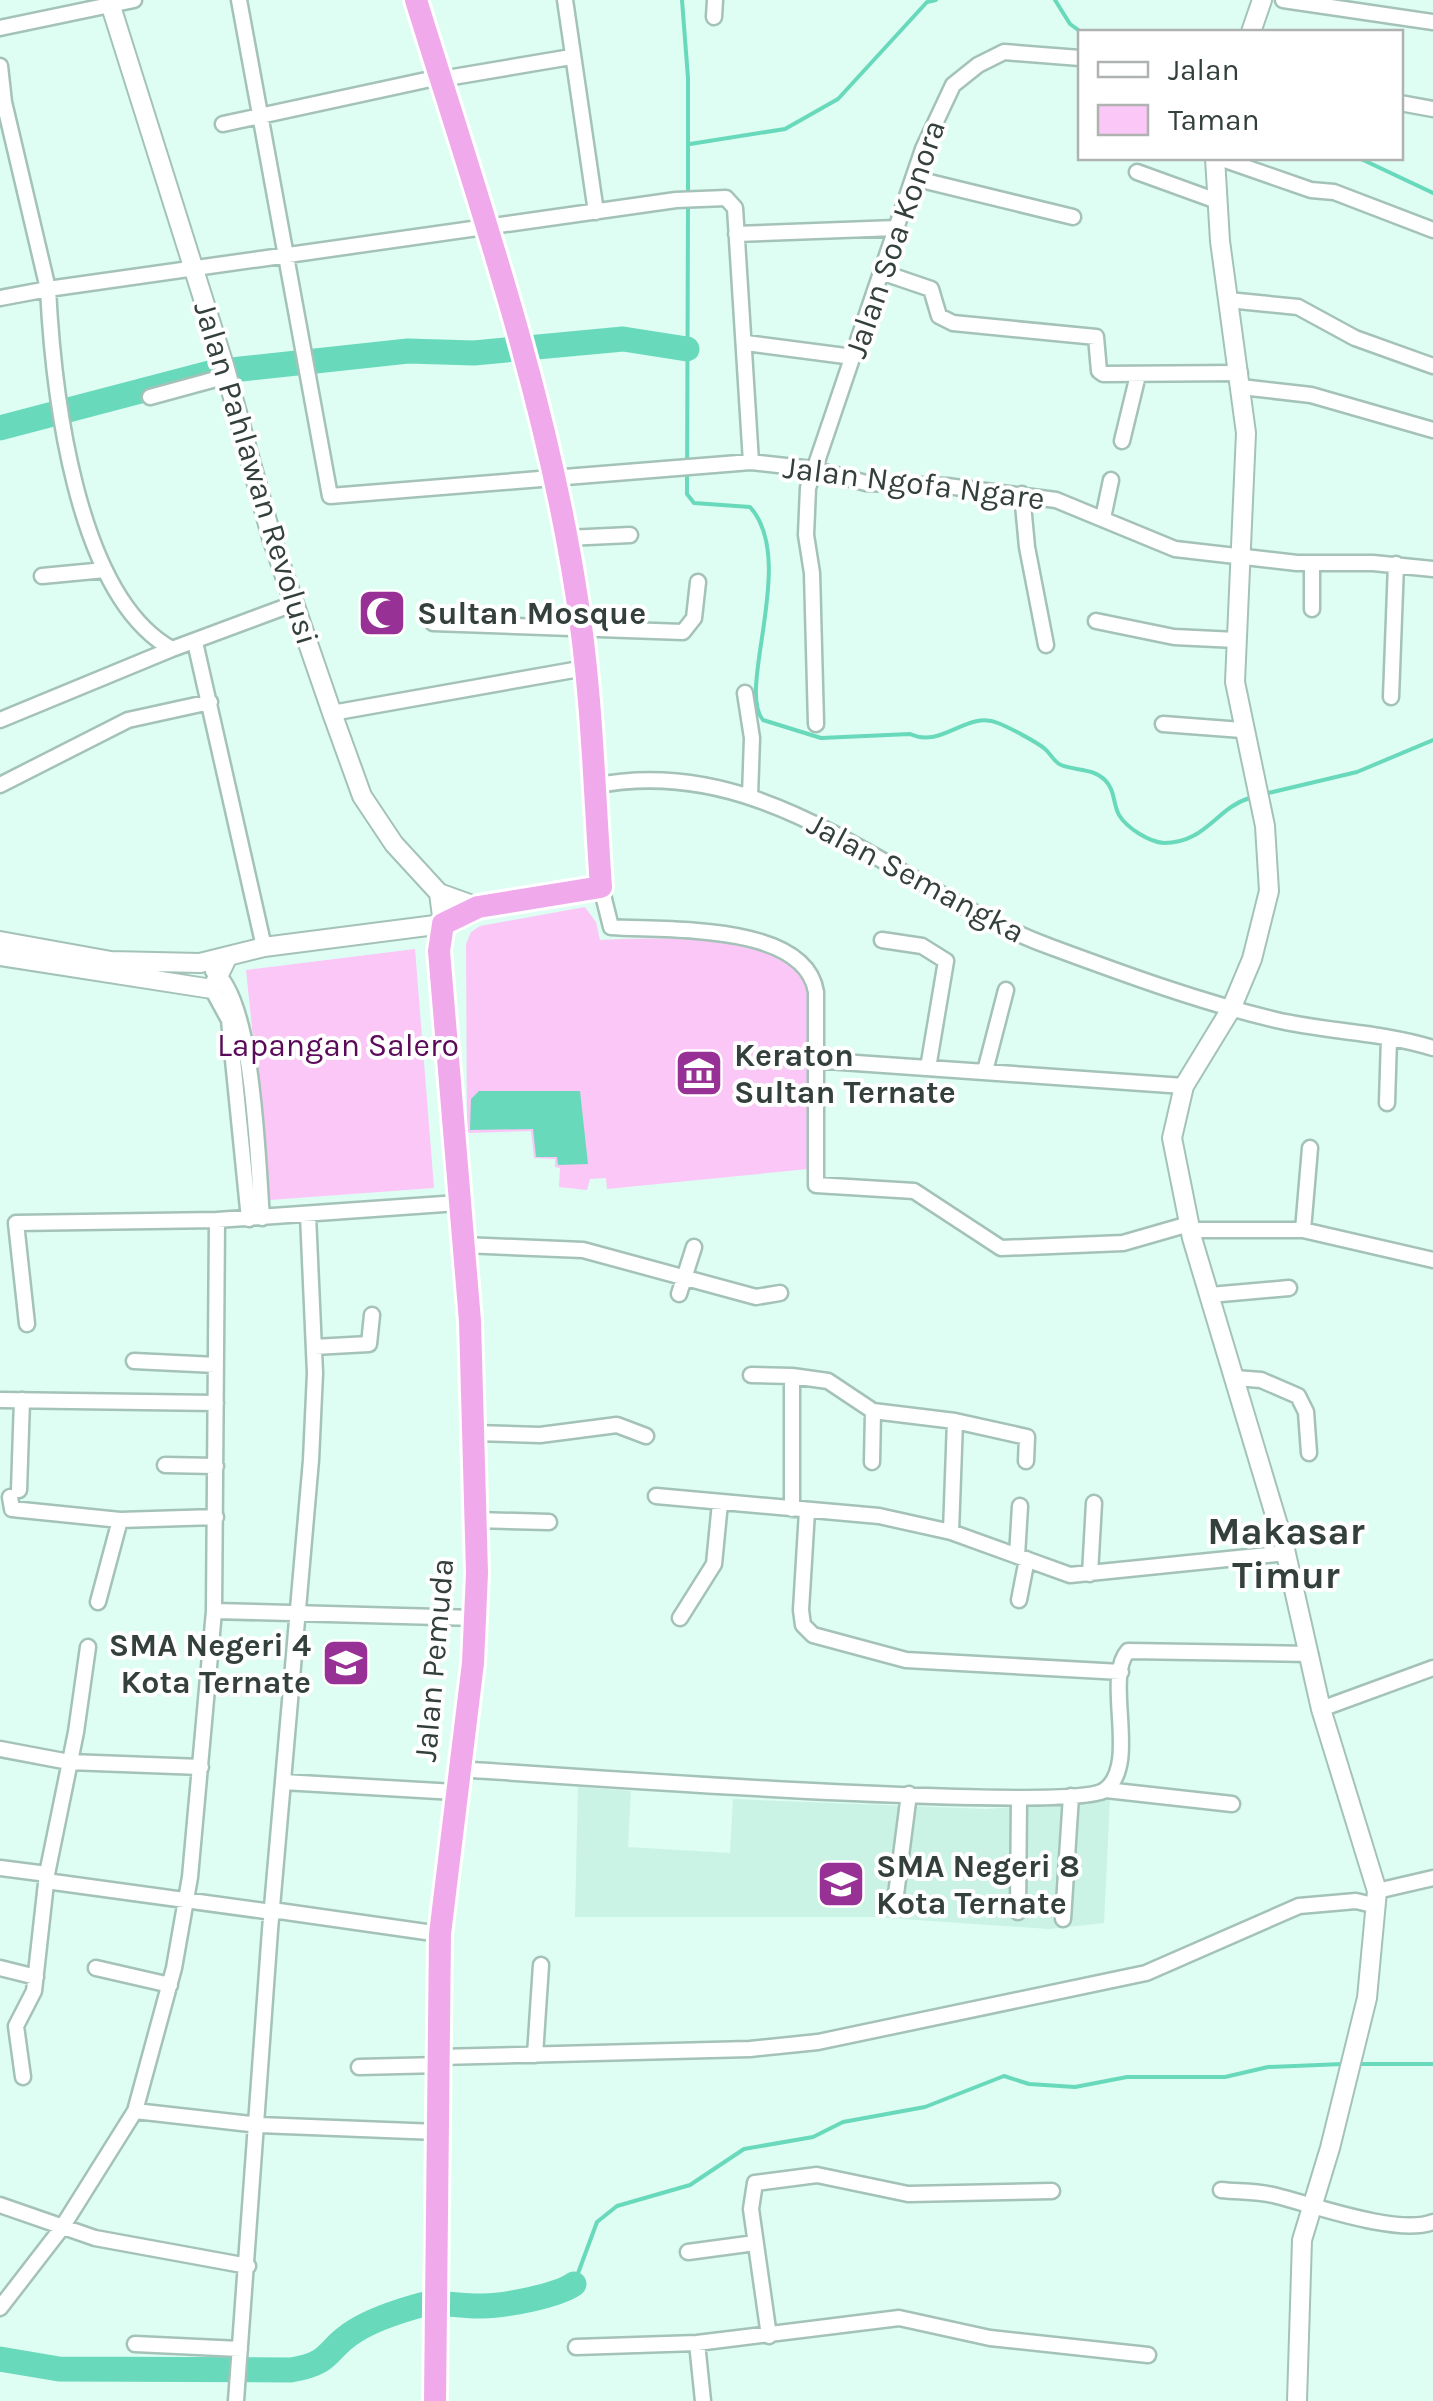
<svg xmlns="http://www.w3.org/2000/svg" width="1433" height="2401" viewBox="0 0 1433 2401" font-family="Karla,sans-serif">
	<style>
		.built { fill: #caf3e5 }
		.green { fill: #fbc7f7 }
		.water { fill: #69d9bb }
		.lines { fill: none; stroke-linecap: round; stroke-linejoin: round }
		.stream { stroke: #69d9bb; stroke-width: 4 }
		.river { stroke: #69d9bb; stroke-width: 25 }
		.minor-casing { stroke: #a4c2b8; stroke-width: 19 }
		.tertiary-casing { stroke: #a4c2b8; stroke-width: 22 }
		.trunk-casing { stroke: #fff; stroke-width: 28 }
		.minor { stroke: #fff; stroke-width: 14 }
		.tertiary { stroke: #fff; stroke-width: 18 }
		.trunk { stroke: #f0aaec; stroke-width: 22 }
		.labels { text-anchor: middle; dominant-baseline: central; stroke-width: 8; stroke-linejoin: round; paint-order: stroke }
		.street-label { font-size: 32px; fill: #34403c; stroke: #fff }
		.poi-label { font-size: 32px; font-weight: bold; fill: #34403c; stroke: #fff; text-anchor: start }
		.park-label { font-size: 32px; fill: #5a0a59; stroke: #fff }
		.quarter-label { font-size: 38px; font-weight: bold; fill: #34403c; stroke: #fff }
	</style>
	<rect width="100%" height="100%" fill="#defdf3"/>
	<path class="built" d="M 578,1787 L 631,1791 L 628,1847 L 730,1853 L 733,1799 L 986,1809 L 1110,1799 L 1104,1923 L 1049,1929 L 873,1917 L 575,1917 Z"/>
	<path class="green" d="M 585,907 L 596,922 L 600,940 C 641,938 797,931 809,983 C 820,1028 807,1118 808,1169 L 607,1189 L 606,1178 L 590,1179 L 587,1190 L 559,1187 L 560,1168 L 555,1167 L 555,1159 L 534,1158 L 531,1131 L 467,1133 L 466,944 L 471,932 L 480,926 Z
		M 415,949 L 434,1188 L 270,1200 L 246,970 Z"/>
	<path class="water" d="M 479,1091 L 580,1091 L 588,1164 L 558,1165 L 557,1157 L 536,1157 L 533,1129 L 470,1130 L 471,1099 Z"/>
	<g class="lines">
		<path class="stream" d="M 682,0 L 688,78 L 688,195
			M 1055,0 L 1070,24 L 1081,32
			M 690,144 L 785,129 L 838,99 L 927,2 L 936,0
			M 1359,158 L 1433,193
			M 688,204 L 687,494 L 694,503 L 750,507 C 798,560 736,689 763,720 L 821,738 L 910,734 C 942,749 967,710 998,723 C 1008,727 1037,742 1045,749 C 1051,754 1053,761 1061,765 C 1076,771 1093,768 1105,780 C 1115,790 1113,804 1119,815 C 1127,828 1149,842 1164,843 C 1206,843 1217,807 1250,798
			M 1264,794 L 1357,772 L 1433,740
			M 1358,2064 L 1433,2064
			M 574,2284 L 597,2222 L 617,2206 L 690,2185 L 744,2149 L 813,2137 L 843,2122 L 925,2107 L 1004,2076 L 1029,2084 L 1075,2087 L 1127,2077 L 1225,2077 L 1268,2067 L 1343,2064"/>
		<path class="river" d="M 0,428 L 213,372 L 408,351 L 474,353 L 623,339 L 687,349
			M 0,2359 L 59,2369 L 291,2370 C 334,2363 325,2349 355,2331 C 374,2319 399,2311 421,2305 C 441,2301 463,2307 483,2306 C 504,2306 557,2296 574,2284"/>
		<g class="minor-casing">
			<path id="minor" d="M 239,0 L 330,496 L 751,462 L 813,469 L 866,483 L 947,486 L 1056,500 L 1175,549 L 1297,563 L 1373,563 L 1433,569
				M 565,0 L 596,212
				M 1283,0 L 1433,22
				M 714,17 L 715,0
				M 0,28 L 134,0
				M 0,66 L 4,102 L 48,289 L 676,200 L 726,198 L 735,208 L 751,462
				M 441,79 L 571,57
				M 1400,103 L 1433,109
				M 223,124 L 440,77
				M 1219,158 L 1311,190 L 1334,192 L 1433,230
				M 1137,172 L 1217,201
				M 913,178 L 1073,217
				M 736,234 L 896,228
				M 884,273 L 931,289 L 939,316 L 953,323 L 1096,337 L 1099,371 L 1103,374 L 1240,373
				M 0,298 L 48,289 C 53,388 75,596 172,649 L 293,604
				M 1228,300 L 1298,307 L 1355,338 L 1433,366
				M 746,343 L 853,357
				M 1241,387 L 1311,395 L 1433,430
				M 150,397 L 227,376
				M 1122,441 L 1138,375
				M 1022,494 L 1027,547 L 1046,645
				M 1103,518 L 1111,480
				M 567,538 L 630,535
				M 42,576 L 105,570
				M 1312,609 L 1312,563
				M 1096,621 L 1174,637 L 1236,640
				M 433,623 L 683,632 L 694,618 L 698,582
				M 195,642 L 264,947
				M 745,693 L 752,738 L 750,796
				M 1391,697 L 1396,564
				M 332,713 L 585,668
				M 0,720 L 172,649
				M 816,724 L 812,573 L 806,535 L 808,488 L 923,149 L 953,85 L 978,65 L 1004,52 L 1080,58
				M 1163,724 L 1242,730
				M 0,785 L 128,720 L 210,702
				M 594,786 C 770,750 899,892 1051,947 C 1124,974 1200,1002 1276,1020 C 1328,1032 1382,1032 1433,1048
				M 601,887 L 611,927 C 664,931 805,922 816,992 L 816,1185 L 914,1191 L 1001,1248 L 1123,1243 L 1189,1224
				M 882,940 L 922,946 L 946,961 L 928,1068
				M 213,971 C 254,996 258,1168 262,1218
				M 212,989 L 229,1020 L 249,1219
				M 813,1060 L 1184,1086
				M 985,1071 L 1006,990
				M 1387,1103 L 1389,1038
				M 1191,1230 L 1303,1230 L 1433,1260
				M 1303,1230 L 1310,1148
				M 463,1245 L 583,1250 L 756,1297 L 780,1293
				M 679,1294 L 694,1247
				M 1210,1295 L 1289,1288
				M 27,1324 L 16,1223 L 217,1220 L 458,1203
				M 314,1347 L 369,1344 L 372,1315
				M 134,1361 L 216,1365
				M 751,1375 L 792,1376
				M 1235,1378 L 1261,1380 L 1298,1396 L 1306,1412 L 1309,1453
				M 0,1400 L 216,1403
				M 955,1421 L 1027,1437 L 1026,1461
				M 474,1433 L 540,1435 L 617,1425 L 646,1436
				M 872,1462 L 873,1411
				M 165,1465 L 216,1466
				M 19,1490 L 22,1400
				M 656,1496 L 879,1516 L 951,1532 L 1070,1575 L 1286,1553
				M 10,1497 L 12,1509 L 120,1520
				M 792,1509 L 792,1376 L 828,1381 L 873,1411 L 955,1421 L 951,1532
				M 807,1511 L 801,1610 L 803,1625 L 813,1635 L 906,1660 L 1121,1672
				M 476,1520 L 549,1522
				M 1017,1556 L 1020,1506
				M 1090,1574 L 1094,1503
				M 1019,1600 L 1027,1559
				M 98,1602 L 120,1520 L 216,1517
				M 214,1611 L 476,1618
				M 680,1618 L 714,1564 L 720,1503
				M 1321,1709 L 1433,1668
				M 0,1749 L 69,1762 L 201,1767
				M 458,1769 C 537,1774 1072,1814 1105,1790 C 1140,1764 1103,1679 1128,1651 L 1310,1654
				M 283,1782 L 455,1792
				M 1106,1790 L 1232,1804
				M 0,1868 L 47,1874
				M 46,1881 L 272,1912
				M 1377,1891 L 1433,1878
				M 895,1902 L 909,1794
				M 272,1910 L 440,1934
				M 1018,1912 L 1019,1798
				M 1063,1919 L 1071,1796
				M 0,1968 L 36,1977
				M 96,1968 L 170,1985
				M 535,2055 L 541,1965
				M 440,2057 L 750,2049 L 818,2042 L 1146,1973 L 1299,1906 L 1356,1901 L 1377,1906
				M 359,2067 L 440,2065
				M 23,2077 L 16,2026 L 34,1991 L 47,1874 L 76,1732 L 88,1647
				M 135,2111 L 259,2125 L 437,2132
				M 1221,2190 C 1240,2192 1259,2191 1277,2196 C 1313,2205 1399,2236 1433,2222
				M 0,2205 L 95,2238 L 248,2266
				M 688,2252 L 755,2243
				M 0,2308 L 61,2229 L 135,2111 L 174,1968 L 190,1877 L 214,1611 L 217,1220
				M 769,2336 L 751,2209 L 755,2183 L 817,2175 L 908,2194 L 1052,2191
				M 697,2343 L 703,2401
				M 135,2344 L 240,2349
				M 576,2347 L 697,2343 L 899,2318 L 990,2338 L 1148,2355
				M 236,2401 L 270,1930 L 311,1460 L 315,1373 L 308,1215"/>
		</g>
		<g class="tertiary-casing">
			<path id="tertiary" d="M 1251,32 L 1262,0
				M 1215,158 L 1220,241 L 1246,433 L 1235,682 L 1265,826 L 1269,891 L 1252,959 L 1231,1009 L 1184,1086 L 1172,1138 L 1192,1238 L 1284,1545 L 1321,1709 L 1377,1891 L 1367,1998 L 1330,2148 L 1302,2240 L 1297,2401
				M 439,893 L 478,907
				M 0,941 L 111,961 L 200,963 L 264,947 L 443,924 L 439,893 L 394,844 L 362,796 L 332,713 L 272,539 L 224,365 L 109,0
				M 0,956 L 212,989 L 227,958"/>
		</g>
		<g class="trunk-casing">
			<path id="trunk" d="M 416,0 C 476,194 545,391 576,592 C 592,689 594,789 601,887 L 478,907 L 443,924 L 439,951 L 470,1321 L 477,1573 L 473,1663 L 440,1934 L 435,2401"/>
		</g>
		<use href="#minor" class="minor"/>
		<use href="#tertiary" class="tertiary"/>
		<use href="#trunk" class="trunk"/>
	</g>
	<defs>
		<g id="mosque-square" transform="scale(2.5)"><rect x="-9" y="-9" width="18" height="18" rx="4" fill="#983195" stroke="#fff"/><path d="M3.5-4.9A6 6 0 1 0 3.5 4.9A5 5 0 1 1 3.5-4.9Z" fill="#fff"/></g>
		<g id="museum-square" transform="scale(2.5)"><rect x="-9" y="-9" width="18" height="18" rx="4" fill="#983195" stroke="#fff"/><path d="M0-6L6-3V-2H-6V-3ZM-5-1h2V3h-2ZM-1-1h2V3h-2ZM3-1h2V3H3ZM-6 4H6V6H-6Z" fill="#fff"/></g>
		<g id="school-square" transform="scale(2.5)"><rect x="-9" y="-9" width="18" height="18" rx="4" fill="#983195" stroke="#fff"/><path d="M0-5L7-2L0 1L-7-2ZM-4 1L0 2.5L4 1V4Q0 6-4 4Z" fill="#fff"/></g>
	</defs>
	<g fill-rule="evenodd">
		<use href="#mosque-square" x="382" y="613"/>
		<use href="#museum-square" x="699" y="1073"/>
		<use href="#school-square" x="346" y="1663"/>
		<use href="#school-square" x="841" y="1884"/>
	</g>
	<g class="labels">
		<g class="street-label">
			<text transform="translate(895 239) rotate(-71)">Jalan Soa Konora</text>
			<text transform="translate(256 473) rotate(73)">Jalan Pahlawan Revolusi</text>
			<text transform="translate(914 483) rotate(7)">Jalan Ngofa Ngare</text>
			<text transform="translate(916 878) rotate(28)">Jalan Semangka</text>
			<text transform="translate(434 1660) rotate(-85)">Jalan Pemuda</text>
		</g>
		<g class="poi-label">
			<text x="417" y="613">Sultan Mosque</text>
			<text x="734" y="1055">Keraton<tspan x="734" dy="37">Sultan Ternate</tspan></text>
			<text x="311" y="1645" text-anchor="end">SMA Negeri 4<tspan x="311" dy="37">Kota Ternate</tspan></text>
			<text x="876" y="1866">SMA Negeri 8<tspan x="876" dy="37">Kota Ternate</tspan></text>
		</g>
		<g class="park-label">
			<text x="338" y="1045">Lapangan Salero</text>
		</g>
		<g class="quarter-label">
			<text x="1286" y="1531">Makasar<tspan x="1286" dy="44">Timur</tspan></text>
		</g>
	</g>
	<rect x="1078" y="30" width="325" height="130" fill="#ffffff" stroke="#aeb3b1" stroke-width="2.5"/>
	<rect x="1098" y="62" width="50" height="15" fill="#ffffff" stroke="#aeb3b1" stroke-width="2.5"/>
	<text x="1168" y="80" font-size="30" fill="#34403c">Jalan</text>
	<rect x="1098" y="105" width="50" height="30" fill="#fbc7f7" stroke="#aeb3b1" stroke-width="2.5"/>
	<text x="1168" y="130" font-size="30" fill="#34403c">Taman</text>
</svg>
